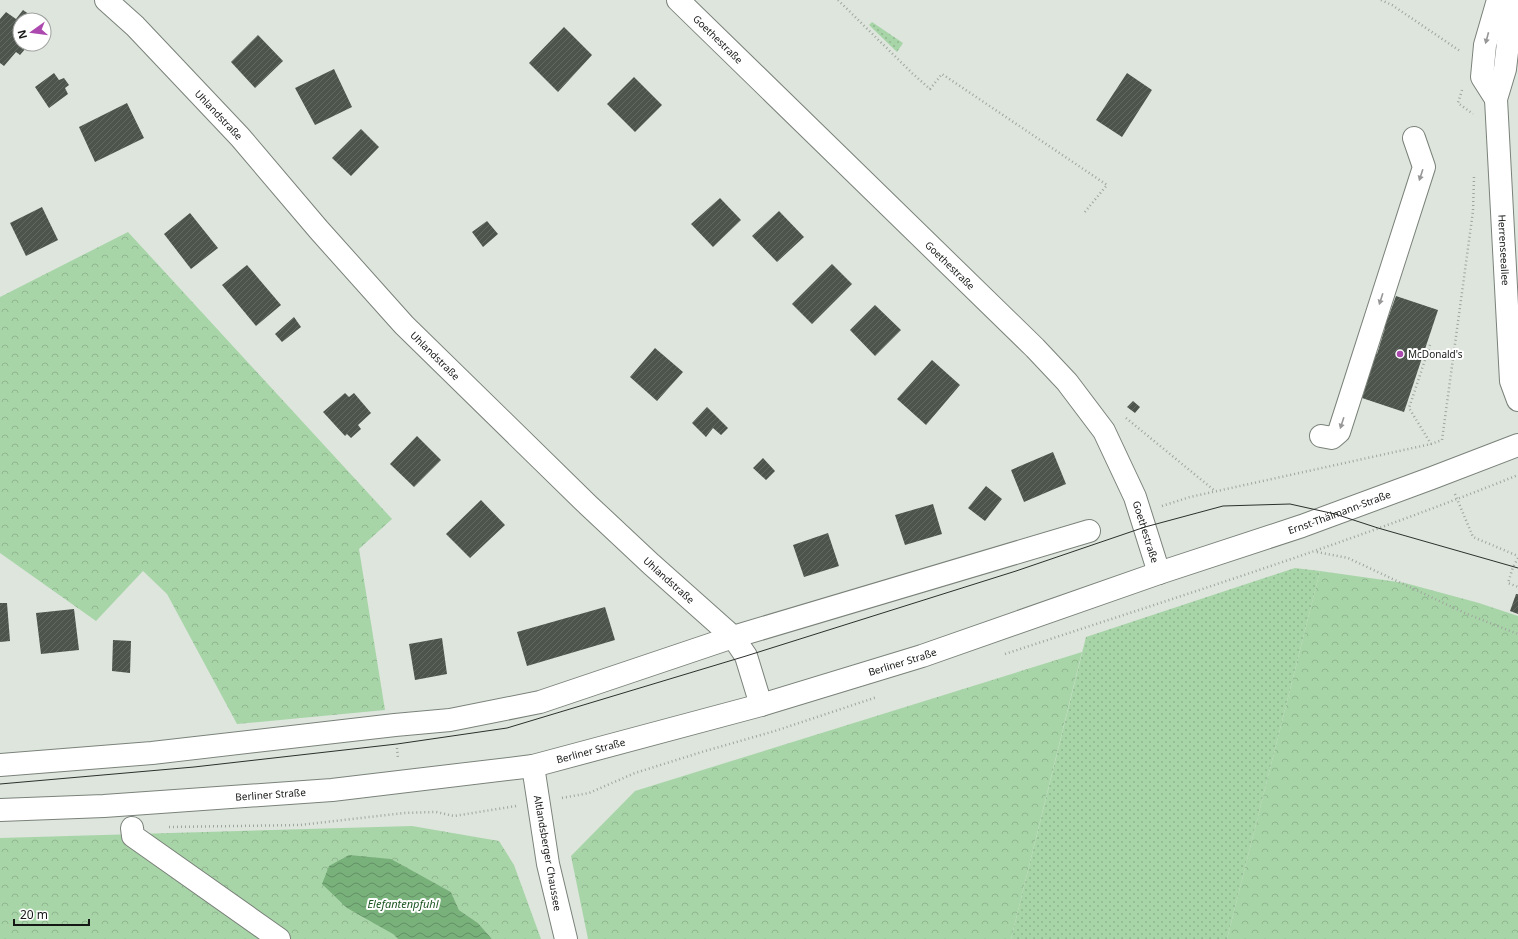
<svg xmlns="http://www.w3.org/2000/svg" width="1518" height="939" viewBox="0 0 1518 939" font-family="'Noto Sans',sans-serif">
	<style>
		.grass { fill: url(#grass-dots) }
		.forest { fill: url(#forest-crowns) }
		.water { fill: url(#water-waves) }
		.building { fill: url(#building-hatch) }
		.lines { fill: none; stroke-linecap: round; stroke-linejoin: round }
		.minor-casing { stroke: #7a827a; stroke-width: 24 }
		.major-casing { stroke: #7a827a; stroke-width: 24 }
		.path { stroke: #9ea59e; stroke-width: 2.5; stroke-dasharray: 1 3; stroke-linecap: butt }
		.minor { stroke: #fff; stroke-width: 22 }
		.major { stroke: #fff; stroke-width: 22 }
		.tram { stroke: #2c302c; stroke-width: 1 }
		.oneway { fill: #969796 }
		.poi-dot { fill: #ac49af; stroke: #fff; stroke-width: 1.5 }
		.labels { text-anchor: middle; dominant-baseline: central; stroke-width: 4; stroke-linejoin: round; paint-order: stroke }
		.street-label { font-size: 10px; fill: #151815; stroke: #fff }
		.poi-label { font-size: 10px; fill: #151815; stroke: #fff; text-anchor: start }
		.water-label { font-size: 11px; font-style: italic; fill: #1b5521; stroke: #fff }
	</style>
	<defs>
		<pattern id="grass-dots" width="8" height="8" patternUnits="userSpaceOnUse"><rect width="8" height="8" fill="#a8d5a8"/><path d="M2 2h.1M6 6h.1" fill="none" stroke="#90b690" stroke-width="1.8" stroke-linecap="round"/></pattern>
		<pattern id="forest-crowns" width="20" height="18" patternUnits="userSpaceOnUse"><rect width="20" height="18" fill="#a8d5a8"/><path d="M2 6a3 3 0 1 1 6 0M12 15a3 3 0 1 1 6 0" fill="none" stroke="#90b690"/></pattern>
		<pattern id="water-waves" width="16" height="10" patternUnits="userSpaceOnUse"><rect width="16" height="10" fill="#79b17b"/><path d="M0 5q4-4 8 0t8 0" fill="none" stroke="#628f64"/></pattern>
		<pattern id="building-hatch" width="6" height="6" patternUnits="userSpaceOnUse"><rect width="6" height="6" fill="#4c544c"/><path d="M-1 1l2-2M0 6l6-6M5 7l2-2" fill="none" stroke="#626862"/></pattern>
	</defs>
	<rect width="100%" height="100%" fill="#dde5dd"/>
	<path class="grass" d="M 872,22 L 903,43 L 897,52 L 869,25 Z
		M 1295,568 L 1320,571 L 1227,939 L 1011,939 L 1086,637 Z"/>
	<path class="forest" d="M 128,232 L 392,519 L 359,549 L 385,710 L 237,724 L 167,594 L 143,571 L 96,621 L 0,553 L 0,297 Z
		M 1320,571 L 1405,583 L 1479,603 L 1518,616 L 1518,939 L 1227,939 Z
		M 1082,652 L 1011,939 L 588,939 L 571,856 L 635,791 Z
		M 412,826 L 499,841 L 514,865 L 541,939 L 492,939 L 478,923 L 459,910 L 451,892 L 425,878 L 393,934 L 398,939 L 0,939 L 0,838 Z"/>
	<path class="water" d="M 349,855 L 391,859 L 451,892 L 459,910 L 478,923 L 492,939 L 398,939 L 393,934 L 347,908 L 322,884 L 329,866 Z"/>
	<path class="building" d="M 23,10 L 36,19 L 35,20 L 20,20 L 20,44 L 26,48 L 20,55 L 16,52 L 4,66 L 0,63 L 0,19 L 6,12 L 16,19 Z
		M 564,27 L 592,55 L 558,92 L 529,63 Z
		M 258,35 L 283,61 L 255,88 L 231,62 Z
		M 334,69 L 352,107 L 315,125 L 295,88 Z
		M 54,73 L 59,80 L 64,78 L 69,85 L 65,88 L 68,94 L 49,108 L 35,87 Z
		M 1127,73 L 1152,90 L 1122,137 L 1096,120 Z
		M 634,77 L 662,105 L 635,132 L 607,104 Z
		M 127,103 L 144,138 L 95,162 L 79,127 Z
		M 361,129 L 379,147 L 351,176 L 332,158 Z
		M 720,198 L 741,220 L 713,247 L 691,224 Z
		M 42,207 L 58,240 L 26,256 L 10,223 Z
		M 779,211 L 804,237 L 777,262 L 752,236 Z
		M 190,213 L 218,248 L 191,269 L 164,234 Z
		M 487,221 L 498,234 L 483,247 L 472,232 Z
		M 832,264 L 852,284 L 812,324 L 792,304 Z
		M 247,265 L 281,305 L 256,326 L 222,285 Z
		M 1396,296 L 1438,310 L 1404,412 L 1362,398 L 1373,363 L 1370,362 L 1373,353 L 1377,354 L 1385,328 L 1382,327 L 1385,318 L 1388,318 Z
		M 875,305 L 901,330 L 875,356 L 850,330 Z
		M 294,317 L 301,327 L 282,342 L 275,334 Z
		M 655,348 L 683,372 L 657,401 L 630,377 Z
		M 932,360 L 960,385 L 926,425 L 897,399 Z
		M 345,393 L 349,397 L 354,393 L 371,413 L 358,425 L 361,429 L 351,438 L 347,434 L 345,436 L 323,412 Z
		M 1133,401 L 1140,407 L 1135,413 L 1127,407 Z
		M 707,407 L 728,428 L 721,435 L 713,428 L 706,437 L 692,423 Z
		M 417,436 L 441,460 L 414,487 L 390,464 Z
		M 1053,452 L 1066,484 L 1024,502 L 1011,470 Z
		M 763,458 L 775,471 L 766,480 L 753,468 Z
		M 986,486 L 1002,499 L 985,521 L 968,508 Z
		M 481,500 L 505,525 L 470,558 L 446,534 Z
		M 933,504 L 942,534 L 905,545 L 895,515 Z
		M 828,533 L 839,566 L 804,577 L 793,545 Z
		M 1516,594 L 1518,594 L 1518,614 L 1510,611 Z
		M 0,603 L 7,603 L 10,641 L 0,642 Z
		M 605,607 L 615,640 L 527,666 L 517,632 Z
		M 74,609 L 79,650 L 41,654 L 36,613 Z
		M 442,638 L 447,674 L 415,680 L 409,644 Z
		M 113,640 L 131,641 L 130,673 L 112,671 Z"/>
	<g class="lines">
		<g class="minor-casing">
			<g id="minor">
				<path id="s1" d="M 106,0 L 135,26 L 240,137 L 319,230 L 404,325 L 588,505 L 651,564 L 733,637 L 746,656 L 761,705"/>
				<path id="s2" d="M 678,0 L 1035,348 L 1067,382 L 1104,431 L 1135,497 L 1159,573"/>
				<path id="s3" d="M 1513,0 L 1505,69 L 1496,99 L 1511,381 L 1518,400"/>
				<path d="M 1496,99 L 1482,77 L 1485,45 L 1498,0"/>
				<path d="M 1321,436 L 1332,438 L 1339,432 L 1424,167 L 1414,138"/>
				<path d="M 0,765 L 152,753 L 395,725 L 450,720 L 540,702 L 733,637 L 1089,531"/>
				<path id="s4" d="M 0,810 L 104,806 L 332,790 L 533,766"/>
				<path d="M 132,828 L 133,836 L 279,939"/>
			</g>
		</g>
		<g class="major-casing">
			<g id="major">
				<path id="s5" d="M 566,939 L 548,864 L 533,766 L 761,705 L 922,656 L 1159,573 L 1302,526 L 1432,478 L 1518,445"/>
			</g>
		</g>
		<path class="path" d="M 838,0 L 913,74 L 930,89 L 942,74 L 1107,185 L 1084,213
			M 1381,0 L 1392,5 L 1460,51
			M 1462,90 L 1458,103 L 1473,114
			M 1430,345 L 1409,408 L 1431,444
			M 1126,418 L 1215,491
			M 1455,494 L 1473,537 L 1518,556
			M 1162,506 L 1190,497 L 1431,444 L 1442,440 L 1473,211 L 1474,177
			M 1317,552 L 1348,558 L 1467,614 L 1518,634
			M 1518,558 L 1513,567 L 1508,583 L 1518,587
			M 1005,654 C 1177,597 1350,543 1518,475
			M 397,748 L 398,759
			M 562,798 L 589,793 L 635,773 L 705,751 L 775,731 L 877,697
			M 169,827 L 300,825 L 404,813 L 436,812 L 454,816 L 516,806"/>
		<use href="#minor" class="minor"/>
		<use href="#major" class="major"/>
		<path class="tram" d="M 0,784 L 194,767 L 397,744 L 507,728 L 746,656 L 1016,571 L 1145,527 L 1223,506 L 1290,504 L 1335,514 L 1378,528 L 1518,568"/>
	</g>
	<defs><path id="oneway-solid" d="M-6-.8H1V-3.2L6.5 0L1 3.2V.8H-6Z"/></defs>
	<g class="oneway">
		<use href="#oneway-solid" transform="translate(1487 38) rotate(105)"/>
		<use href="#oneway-solid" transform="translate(1421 175) rotate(108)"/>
		<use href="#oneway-solid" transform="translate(1381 299) rotate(108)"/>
		<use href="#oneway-solid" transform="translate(1342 423) rotate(108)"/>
	</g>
	<circle class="poi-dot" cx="1400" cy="354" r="4"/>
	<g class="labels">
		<g class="street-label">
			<text stroke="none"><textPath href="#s2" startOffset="56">Goethestraße</textPath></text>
			<text stroke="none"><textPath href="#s1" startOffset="161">Uhlandstraße</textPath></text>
			<text stroke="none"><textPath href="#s3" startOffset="252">Herrenseeallee</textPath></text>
			<text stroke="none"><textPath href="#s2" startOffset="380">Goethestraße</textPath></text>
			<text stroke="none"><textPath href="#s1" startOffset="485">Uhlandstraße</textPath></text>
			<text stroke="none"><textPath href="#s5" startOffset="1022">Ernst-Thälmann-Straße</textPath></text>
			<text stroke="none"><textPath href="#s2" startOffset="716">Goethestraße</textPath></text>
			<text stroke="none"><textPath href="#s1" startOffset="809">Uhlandstraße</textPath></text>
			<text stroke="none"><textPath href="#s5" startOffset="560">Berliner Straße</textPath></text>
			<text stroke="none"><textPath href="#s5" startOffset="236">Berliner Straße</textPath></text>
			<text stroke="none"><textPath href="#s4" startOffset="271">Berliner Straße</textPath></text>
			<text transform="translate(548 853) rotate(80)">Altlandsberger Chaussee</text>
		</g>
		<g class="poi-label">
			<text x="1408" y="354">McDonald's</text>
		</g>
		<g class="water-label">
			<text x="403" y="903">Elefantenpfuhl</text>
		</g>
	</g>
	<g transform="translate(32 32) rotate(256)"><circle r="19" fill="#ffffff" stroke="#a1a3a1"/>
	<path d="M0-3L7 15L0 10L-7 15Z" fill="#ac49af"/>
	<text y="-6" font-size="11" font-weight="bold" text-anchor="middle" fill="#151815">N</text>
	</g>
	<path d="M14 919v6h75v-6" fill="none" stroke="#151815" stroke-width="2"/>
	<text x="20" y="919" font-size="12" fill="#151815" stroke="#ffffff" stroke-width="3" paint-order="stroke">20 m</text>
</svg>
